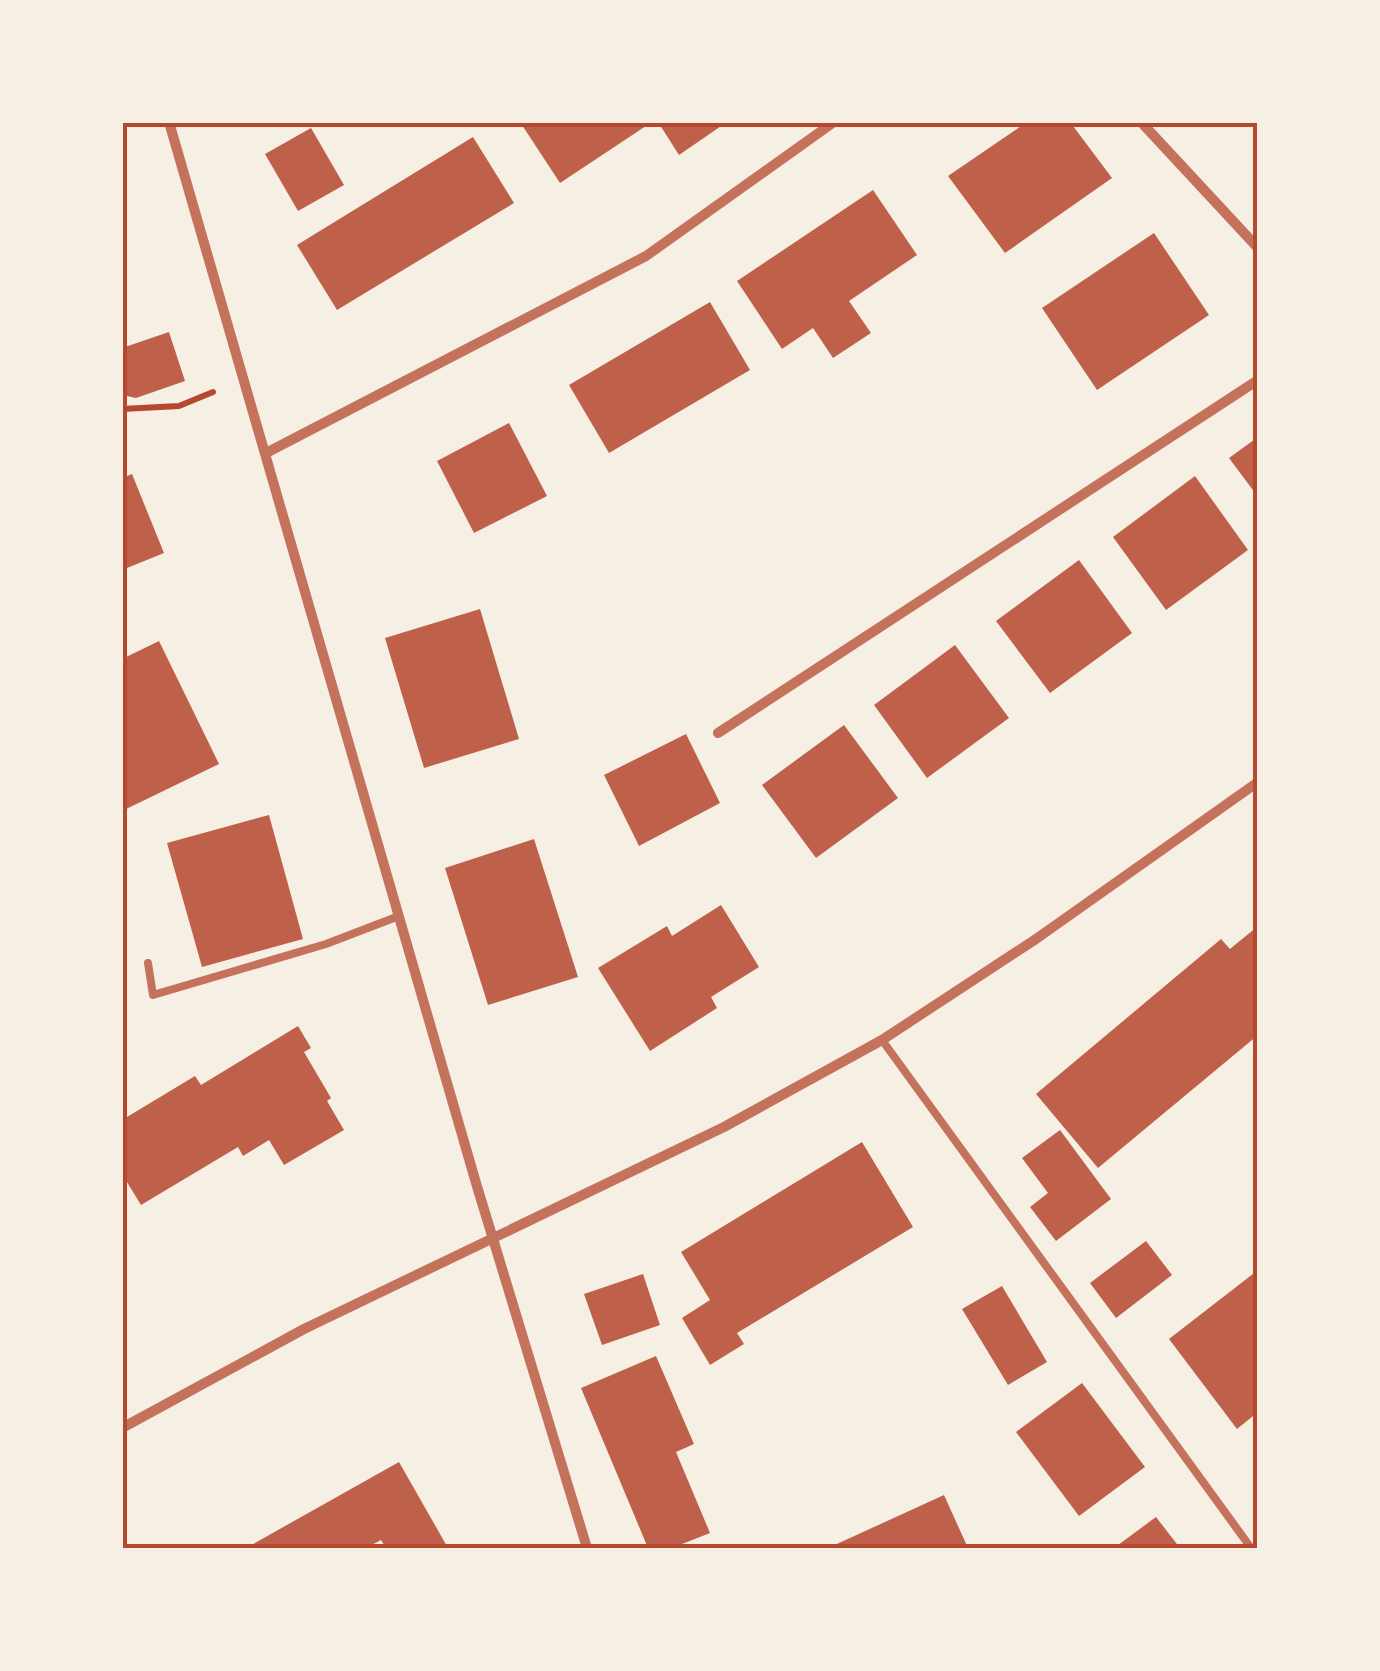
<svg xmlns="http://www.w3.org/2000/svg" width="1380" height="1671" viewBox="0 0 1380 1671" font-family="Helvetica,sans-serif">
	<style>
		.building { fill: #bf614a }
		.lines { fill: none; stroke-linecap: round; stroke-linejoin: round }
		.path { stroke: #b5482f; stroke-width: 6 }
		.service { stroke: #c5725c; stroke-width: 8 }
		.minor { stroke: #c5725c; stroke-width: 10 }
		.neatline { fill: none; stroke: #b5482f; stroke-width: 4 }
	</style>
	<rect width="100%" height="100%" fill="#f6efe4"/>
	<path class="building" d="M 520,122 L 652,122 L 560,183 Z
		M 658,122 L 727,122 L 679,155 Z
		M 1027,122 L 1070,122 L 1112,178 L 1005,253 L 948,176 Z
		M 311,128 L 344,185 L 298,211 L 265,154 Z
		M 473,137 L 514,203 L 337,310 L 297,245 Z
		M 873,190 L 917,255 L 849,301 L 871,333 L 833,358 L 813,328 L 782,349 L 737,281 Z
		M 1154,233 L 1209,315 L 1097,390 L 1042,308 Z
		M 710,302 L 750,370 L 609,453 L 569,385 Z
		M 169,332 L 185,381 L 136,398 L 122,395 L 122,348 Z
		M 509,423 L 547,496 L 474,533 L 437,461 Z
		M 1258,437 L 1258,497 L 1229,458 Z
		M 132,474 L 164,553 L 122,570 L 122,478 Z
		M 1195,476 L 1248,550 L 1166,610 L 1113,537 Z
		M 1079,560 L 1132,633 L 1050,693 L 996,621 Z
		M 480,609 L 519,739 L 424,768 L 385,638 Z
		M 159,641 L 219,764 L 122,811 L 122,659 Z
		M 955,645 L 1009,718 L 927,778 L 874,705 Z
		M 844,725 L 898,798 L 816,858 L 762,785 Z
		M 686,734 L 720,803 L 639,846 L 604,775 Z
		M 269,815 L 303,939 L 202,967 L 167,843 Z
		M 534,839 L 578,977 L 488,1005 L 445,868 Z
		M 721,905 L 759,967 L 711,997 L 717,1008 L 650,1051 L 598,968 L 667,926 L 672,936 Z
		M 1258,926 L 1258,1035 L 1098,1168 L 1036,1094 L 1221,939 L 1230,949 Z
		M 298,1026 L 311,1048 L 304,1052 L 331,1098 L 327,1101 L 344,1130 L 284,1165 L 269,1140 L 243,1156 L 238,1147 L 141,1205 L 122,1174 L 122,1120 L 195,1076 L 201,1085 Z
		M 1060,1130 L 1111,1199 L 1056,1241 L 1030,1207 L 1048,1193 L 1022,1158 Z
		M 862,1142 L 913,1227 L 737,1333 L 744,1344 L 710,1365 L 682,1318 L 710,1300 L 681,1252 Z
		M 1146,1241 L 1172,1275 L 1116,1318 L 1090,1283 Z
		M 1258,1270 L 1258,1412 L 1237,1429 L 1169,1339 Z
		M 643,1274 L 660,1325 L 602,1345 L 584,1294 Z
		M 1002,1286 L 1047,1362 L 1008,1385 L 962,1309 Z
		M 656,1356 L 694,1444 L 676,1452 L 710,1533 L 672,1548 L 648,1548 L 581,1388 Z
		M 1082,1383 L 1145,1467 L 1079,1516 L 1016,1432 Z
		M 399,1462 L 448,1548 L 386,1548 L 381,1540 L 366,1548 L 246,1548 Z
		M 944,1495 L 968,1548 L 828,1548 Z
		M 1156,1517 L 1180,1548 L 1114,1548 Z"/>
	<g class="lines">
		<path class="path" d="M 122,409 L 179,406 L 213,392"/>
		<path class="service" d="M 148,963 L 153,995 L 326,944 L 399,916
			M 882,1040 L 1251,1548"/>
		<path class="minor" d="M 169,122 L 476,1183 L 587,1548
			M 1141,122 L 1258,248
			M 266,453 L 646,256 L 834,122
			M 718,733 L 1258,380
			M 122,1428 L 304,1329 L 724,1127 L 882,1040 L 1036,939 L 1258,782"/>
	</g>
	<rect width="1380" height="1671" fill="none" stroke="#f6efe4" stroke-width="250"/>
	<rect x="125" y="125" width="1130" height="1421" class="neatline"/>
</svg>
